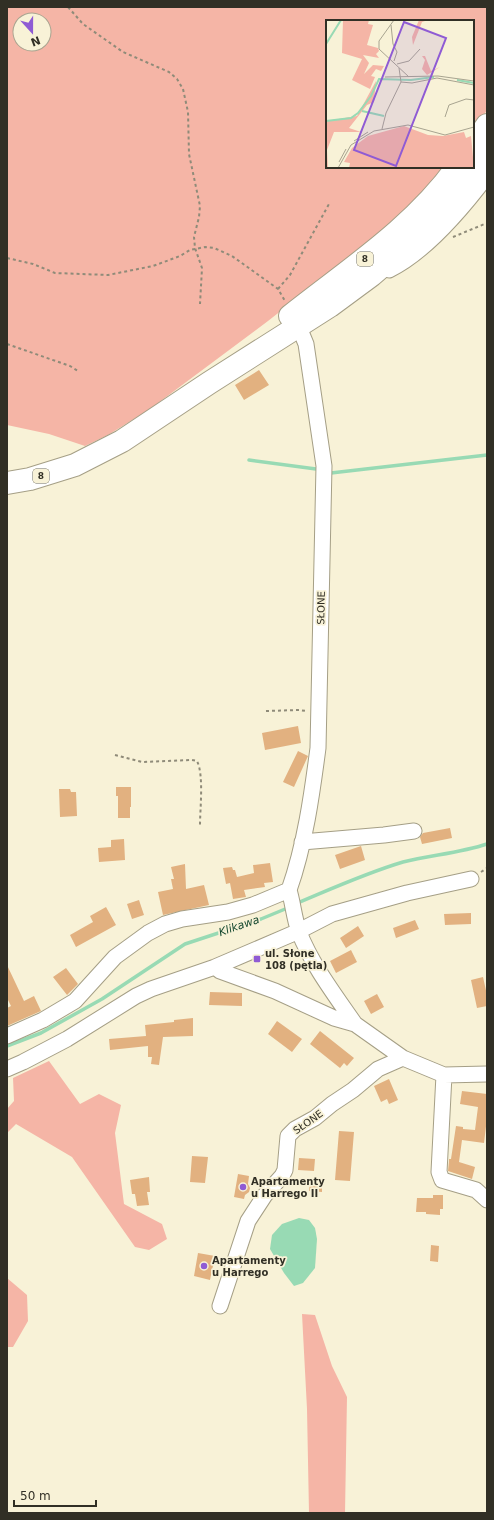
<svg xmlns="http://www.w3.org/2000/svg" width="494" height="1520" viewBox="0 0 494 1520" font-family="'DejaVu Sans',sans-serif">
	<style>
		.green { fill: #f5b5a6; fill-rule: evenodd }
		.water { fill: #98dab4 }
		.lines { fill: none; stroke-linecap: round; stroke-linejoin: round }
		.stream { stroke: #98dab4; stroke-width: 3.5 }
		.building { fill: #e2b180 }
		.minor-casing { stroke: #a59f86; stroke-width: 17 }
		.highway-casing { stroke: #a59f86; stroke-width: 24 }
		.path { stroke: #8f8b79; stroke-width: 2; stroke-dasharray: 3 3; stroke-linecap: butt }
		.minor { stroke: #fff; stroke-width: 15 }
		.highway { stroke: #fff; stroke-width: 22 }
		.poi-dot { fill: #8f5bd4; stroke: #f8f2d7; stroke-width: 1.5 }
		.labels { text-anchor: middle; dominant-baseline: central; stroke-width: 3.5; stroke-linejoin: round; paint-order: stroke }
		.shield { fill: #f8f2d7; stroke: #6d6a5a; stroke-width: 1 }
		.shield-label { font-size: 9px; font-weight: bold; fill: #312f25 }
		.street-label { font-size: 10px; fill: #312f25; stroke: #f8f2d7 }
		.poi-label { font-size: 10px; font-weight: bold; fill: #312f25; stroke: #f8f2d7; text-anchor: start }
		.water-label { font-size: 11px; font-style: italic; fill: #13472e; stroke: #f8f2d7 }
		.inset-river { fill: none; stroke: #98dab4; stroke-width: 2 }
		.inset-road { fill: none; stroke: #a8a490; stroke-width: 1 }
		.view { fill: #8f5bd4; fill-opacity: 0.15; stroke: #8f5bd4; stroke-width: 2 }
		.inset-edge { fill: none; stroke: #312f25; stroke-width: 2 }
	</style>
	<rect width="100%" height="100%" fill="#f8f2d7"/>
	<path class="green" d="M 7,7 L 487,7 L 487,110 L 473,132 L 473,21 L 327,21 L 327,167 L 448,167 L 414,206 L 268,321 L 150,409 L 108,435 L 85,446 L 49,434 L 7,425 ZM 20,20 L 44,20 L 44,44 L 20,44 Z
		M 49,1061 L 80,1104 L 99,1094 L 121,1105 L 115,1133 L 124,1204 L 162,1224 L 167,1239 L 149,1250 L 135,1247 L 72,1157 L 16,1124 L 7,1133 L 7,1109 L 14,1101 L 13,1078 Z
		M 7,1278 L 27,1295 L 28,1321 L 13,1347 L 7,1347 Z
		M 302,1314 L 315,1315 L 332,1366 L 347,1397 L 345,1513 L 309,1513 L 307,1409 Z"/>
	<path class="water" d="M 299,1218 L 309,1220 L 315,1228 L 317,1239 L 315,1268 L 303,1283 L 294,1286 L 284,1273 L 270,1249 L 272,1235 L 282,1224 Z"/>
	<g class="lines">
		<path class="stream" d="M 249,460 L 316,469
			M 331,473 L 487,455
			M 295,904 C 331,889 366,873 403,862 C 431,855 460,853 487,844
			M 7,1046 L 41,1033 L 102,999 L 185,944 L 261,919 L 290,907"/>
	</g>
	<path class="building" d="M 259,370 L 269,385 L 244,400 L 235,385 Z
		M 298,726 L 301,743 L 265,750 L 262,733 Z
		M 298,751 L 308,756 L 294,787 L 283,782 Z
		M 116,787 L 131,787 L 131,807 L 130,807 L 130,818 L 118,818 L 118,796 L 116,796 Z
		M 59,789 L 70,789 L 71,792 L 76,792 L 77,816 L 60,817 Z
		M 450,828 L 452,838 L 422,844 L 420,837 L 423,833 Z
		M 124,839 L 125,860 L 99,862 L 98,848 L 111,847 L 111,840 Z
		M 361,846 L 365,860 L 340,869 L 335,855 Z
		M 270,863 L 273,882 L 264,883 L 265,887 L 244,890 L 246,897 L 233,899 L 230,883 L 226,884 L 223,868 L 232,867 L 233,870 L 235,870 L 237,877 L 254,873 L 253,865 Z
		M 185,864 L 186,889 L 204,885 L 209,905 L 163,915 L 158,892 L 173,889 L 171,879 L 174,879 L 171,867 Z
		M 139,900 L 144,915 L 132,919 L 127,904 Z
		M 106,907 L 116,925 L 76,947 L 70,935 L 93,922 L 90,916 Z
		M 471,913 L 471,924 L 445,925 L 444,914 Z
		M 415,920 L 419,929 L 396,938 L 393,928 Z
		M 358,926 L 364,936 L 346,948 L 340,938 Z
		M 351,950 L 357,962 L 336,973 L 330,961 Z
		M 7,965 L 24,1001 L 34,996 L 41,1011 L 7,1026 L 7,1008 L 11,1006 L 7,998 Z
		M 66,968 L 78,984 L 67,995 L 53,977 Z
		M 483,977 L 487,995 L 487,1006 L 477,1008 L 471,980 Z
		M 210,992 L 242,993 L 242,1006 L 209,1005 Z
		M 377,994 L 384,1007 L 371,1014 L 364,1001 Z
		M 193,1018 L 193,1036 L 163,1037 L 159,1065 L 151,1064 L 152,1057 L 148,1057 L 148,1046 L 110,1050 L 109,1039 L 146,1036 L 145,1025 L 174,1022 L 174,1020 Z
		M 277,1021 L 302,1039 L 292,1052 L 268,1034 Z
		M 320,1031 L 354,1058 L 347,1066 L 344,1063 L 340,1068 L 310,1044 Z
		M 389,1079 L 398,1100 L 389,1104 L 387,1099 L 381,1102 L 374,1086 Z
		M 462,1091 L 487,1094 L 486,1117 L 487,1118 L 484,1143 L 462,1140 L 459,1162 L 475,1167 L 472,1179 L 448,1171 L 449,1161 L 449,1159 L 451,1159 L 456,1126 L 463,1127 L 463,1129 L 475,1130 L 478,1107 L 460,1104 Z
		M 339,1131 L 354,1132 L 350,1181 L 335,1180 Z
		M 192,1156 L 208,1157 L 205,1183 L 190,1182 Z
		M 299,1158 L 315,1159 L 314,1171 L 298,1170 Z
		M 238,1174 L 249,1176 L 248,1184 L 250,1188 L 249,1192 L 245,1195 L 244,1199 L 234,1197 Z
		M 149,1177 L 150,1192 L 147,1192 L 149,1205 L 137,1206 L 135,1194 L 132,1194 L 130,1180 Z
		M 310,1182 L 322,1183 L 322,1192 L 309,1191 Z
		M 433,1195 L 443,1195 L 443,1209 L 440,1209 L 440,1215 L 426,1214 L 426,1212 L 416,1212 L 417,1198 L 433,1198 Z
		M 431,1245 L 439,1246 L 438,1262 L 430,1261 Z
		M 198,1253 L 215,1256 L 210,1280 L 194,1276 Z"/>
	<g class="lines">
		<g class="minor-casing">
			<path id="minor" d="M 389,270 C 426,252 462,209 487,176
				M 302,842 L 384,835 L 414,831
				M 289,890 C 305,845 312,794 318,748 L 324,466 L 306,344 L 299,327
				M 289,890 C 293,903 294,918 299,932 C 312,965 335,995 355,1024
				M 215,967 L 220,971 L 275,991 L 334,1018 L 355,1024 L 403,1058 L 444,1075 L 487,1074
				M 7,1036 L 43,1020 L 75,1001 L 115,957 L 148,933 L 165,924 L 182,919 L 228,912 L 253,905 L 289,890
				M 7,1069 L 23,1062 L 67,1039 L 136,996 L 151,989 L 215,967 L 299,931 L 332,914 L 407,893 L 471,879
				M 444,1075 L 439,1172 L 442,1180 L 476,1190 L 487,1200
				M 220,1306 L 248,1221 L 265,1195 L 282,1176 L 285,1170 L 288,1136 L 295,1129 L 315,1118 L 332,1104 L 353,1090 L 378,1069 L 403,1058"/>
		</g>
		<g class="highway-casing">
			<path id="highway" d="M 473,145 L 487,125
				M 290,316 C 349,269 412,229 457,167
				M 7,483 L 30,479 L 75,465 L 122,441 L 209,383 L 330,306 L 372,275 L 408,244 L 453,198 L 487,154"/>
		</g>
		<path class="path" d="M 68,7 L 83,24 L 123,52 L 169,72 L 177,79 L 183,89 L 188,112 L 189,154 L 200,206 L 199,217 L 194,237 L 195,248 L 202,268 L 200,304
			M 453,237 L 487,223
			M 7,258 L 33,264 L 55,273 L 108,275 L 153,266 L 180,256 L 190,250 L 205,247 L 214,248 L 232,256 L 278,289 L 285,301
			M 278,289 L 290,275 L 329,204
			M 7,344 L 70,366 L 78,371
			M 266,711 L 299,710 L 306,711
			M 115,755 L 142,762 L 192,760 L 197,761 C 204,775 200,809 200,825
			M 481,872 L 487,868"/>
		<use href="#minor" class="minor"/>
		<use href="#highway" class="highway"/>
	</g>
	<g class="poi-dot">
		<rect x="253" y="955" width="8" height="8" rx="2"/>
		<circle cx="243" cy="1187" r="4"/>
		<circle cx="204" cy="1266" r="4"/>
	</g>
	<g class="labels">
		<g class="shield">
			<rect x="357" y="252" width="16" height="14" rx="3"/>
			<rect x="33" y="469" width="16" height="14" rx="3"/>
		</g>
		<g class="shield-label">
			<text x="365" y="259">8</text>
			<text x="41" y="476">8</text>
		</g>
		<g class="street-label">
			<text transform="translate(321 608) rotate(-89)">SŁONE</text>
			<text transform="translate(308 1122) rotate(-35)">SŁONE</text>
		</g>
		<g class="poi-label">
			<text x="265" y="953">ul. Słone<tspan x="265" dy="12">108 (pętla)</tspan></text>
			<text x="251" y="1181">Apartamenty<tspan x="251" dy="12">u Harrego II</tspan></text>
			<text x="212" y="1260">Apartamenty<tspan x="212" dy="12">u Harrego</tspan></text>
		</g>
		<g class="water-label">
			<text transform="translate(239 926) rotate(-19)">Klikawa</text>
		</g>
	</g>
	<g transform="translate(326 20)">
		<rect width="148" height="148" fill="#f8f2d7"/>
		<path d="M 17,0 L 43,0 L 42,4 L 47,5 L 41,25 L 52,28 L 53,31 L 50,34 L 53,38 L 37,35 L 43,43 L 38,54 L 47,45 L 58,46 L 55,51 L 50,49 L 45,56 L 49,57 L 44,69 L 26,60 L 36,39 L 16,33 ZM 93,0 L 99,1 L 96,2 L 87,25 L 86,17 ZM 96,36 L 99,36 L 105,51 L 114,47 L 101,55 L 96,49 L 99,40 ZM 50,61 L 48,82 L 41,85 L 23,108 L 35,112 L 8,112 L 1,130 L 2,148 L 0,148 L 0,101 L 31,96 ZM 78,106 L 102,115 L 117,116 L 138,112 L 140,118 L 145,116 L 148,148 L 23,148 L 24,143 L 18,142 L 26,128 L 42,116 Z" fill="#f5b5a6"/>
		<path class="inset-river" d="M 0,24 L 15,0M 131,60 L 148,63M 36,91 L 58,96M 0,101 L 25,98 L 32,93 L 45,76 L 53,59 L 85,60 L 108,57"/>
		<path class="inset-road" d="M 68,0 L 53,21 L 53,29 L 83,57M 65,5 L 67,24 L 71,32 L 68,41M 71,44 L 83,41 L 94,29M 59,57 L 112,56 L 148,61M 75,62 L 86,63 L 111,58 L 148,65M 119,97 L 123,85 L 140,79 L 148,80M 56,109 L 60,93 L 75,62 L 73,48M 28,121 L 42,112M 13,142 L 20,129M 12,148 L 25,125 L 48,111 L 82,105 L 119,115 L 148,107"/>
		<path class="view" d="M 78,2 L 120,18 L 70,146 L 28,130 Z"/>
		<rect width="148" height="148" class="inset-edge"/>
	</g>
	<rect width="494" height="1520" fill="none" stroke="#312f25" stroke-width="16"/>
	<g transform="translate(32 32) rotate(159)"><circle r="19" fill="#f8f2d7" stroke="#a8a490"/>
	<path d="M0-3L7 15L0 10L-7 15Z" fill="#8f5bd4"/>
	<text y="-6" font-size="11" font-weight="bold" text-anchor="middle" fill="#312f25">N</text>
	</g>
	<path d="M14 1500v6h82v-6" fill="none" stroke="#312f25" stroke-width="2"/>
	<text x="20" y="1500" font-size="12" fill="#312f25" stroke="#f8f2d7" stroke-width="3" paint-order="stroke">50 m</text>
</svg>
